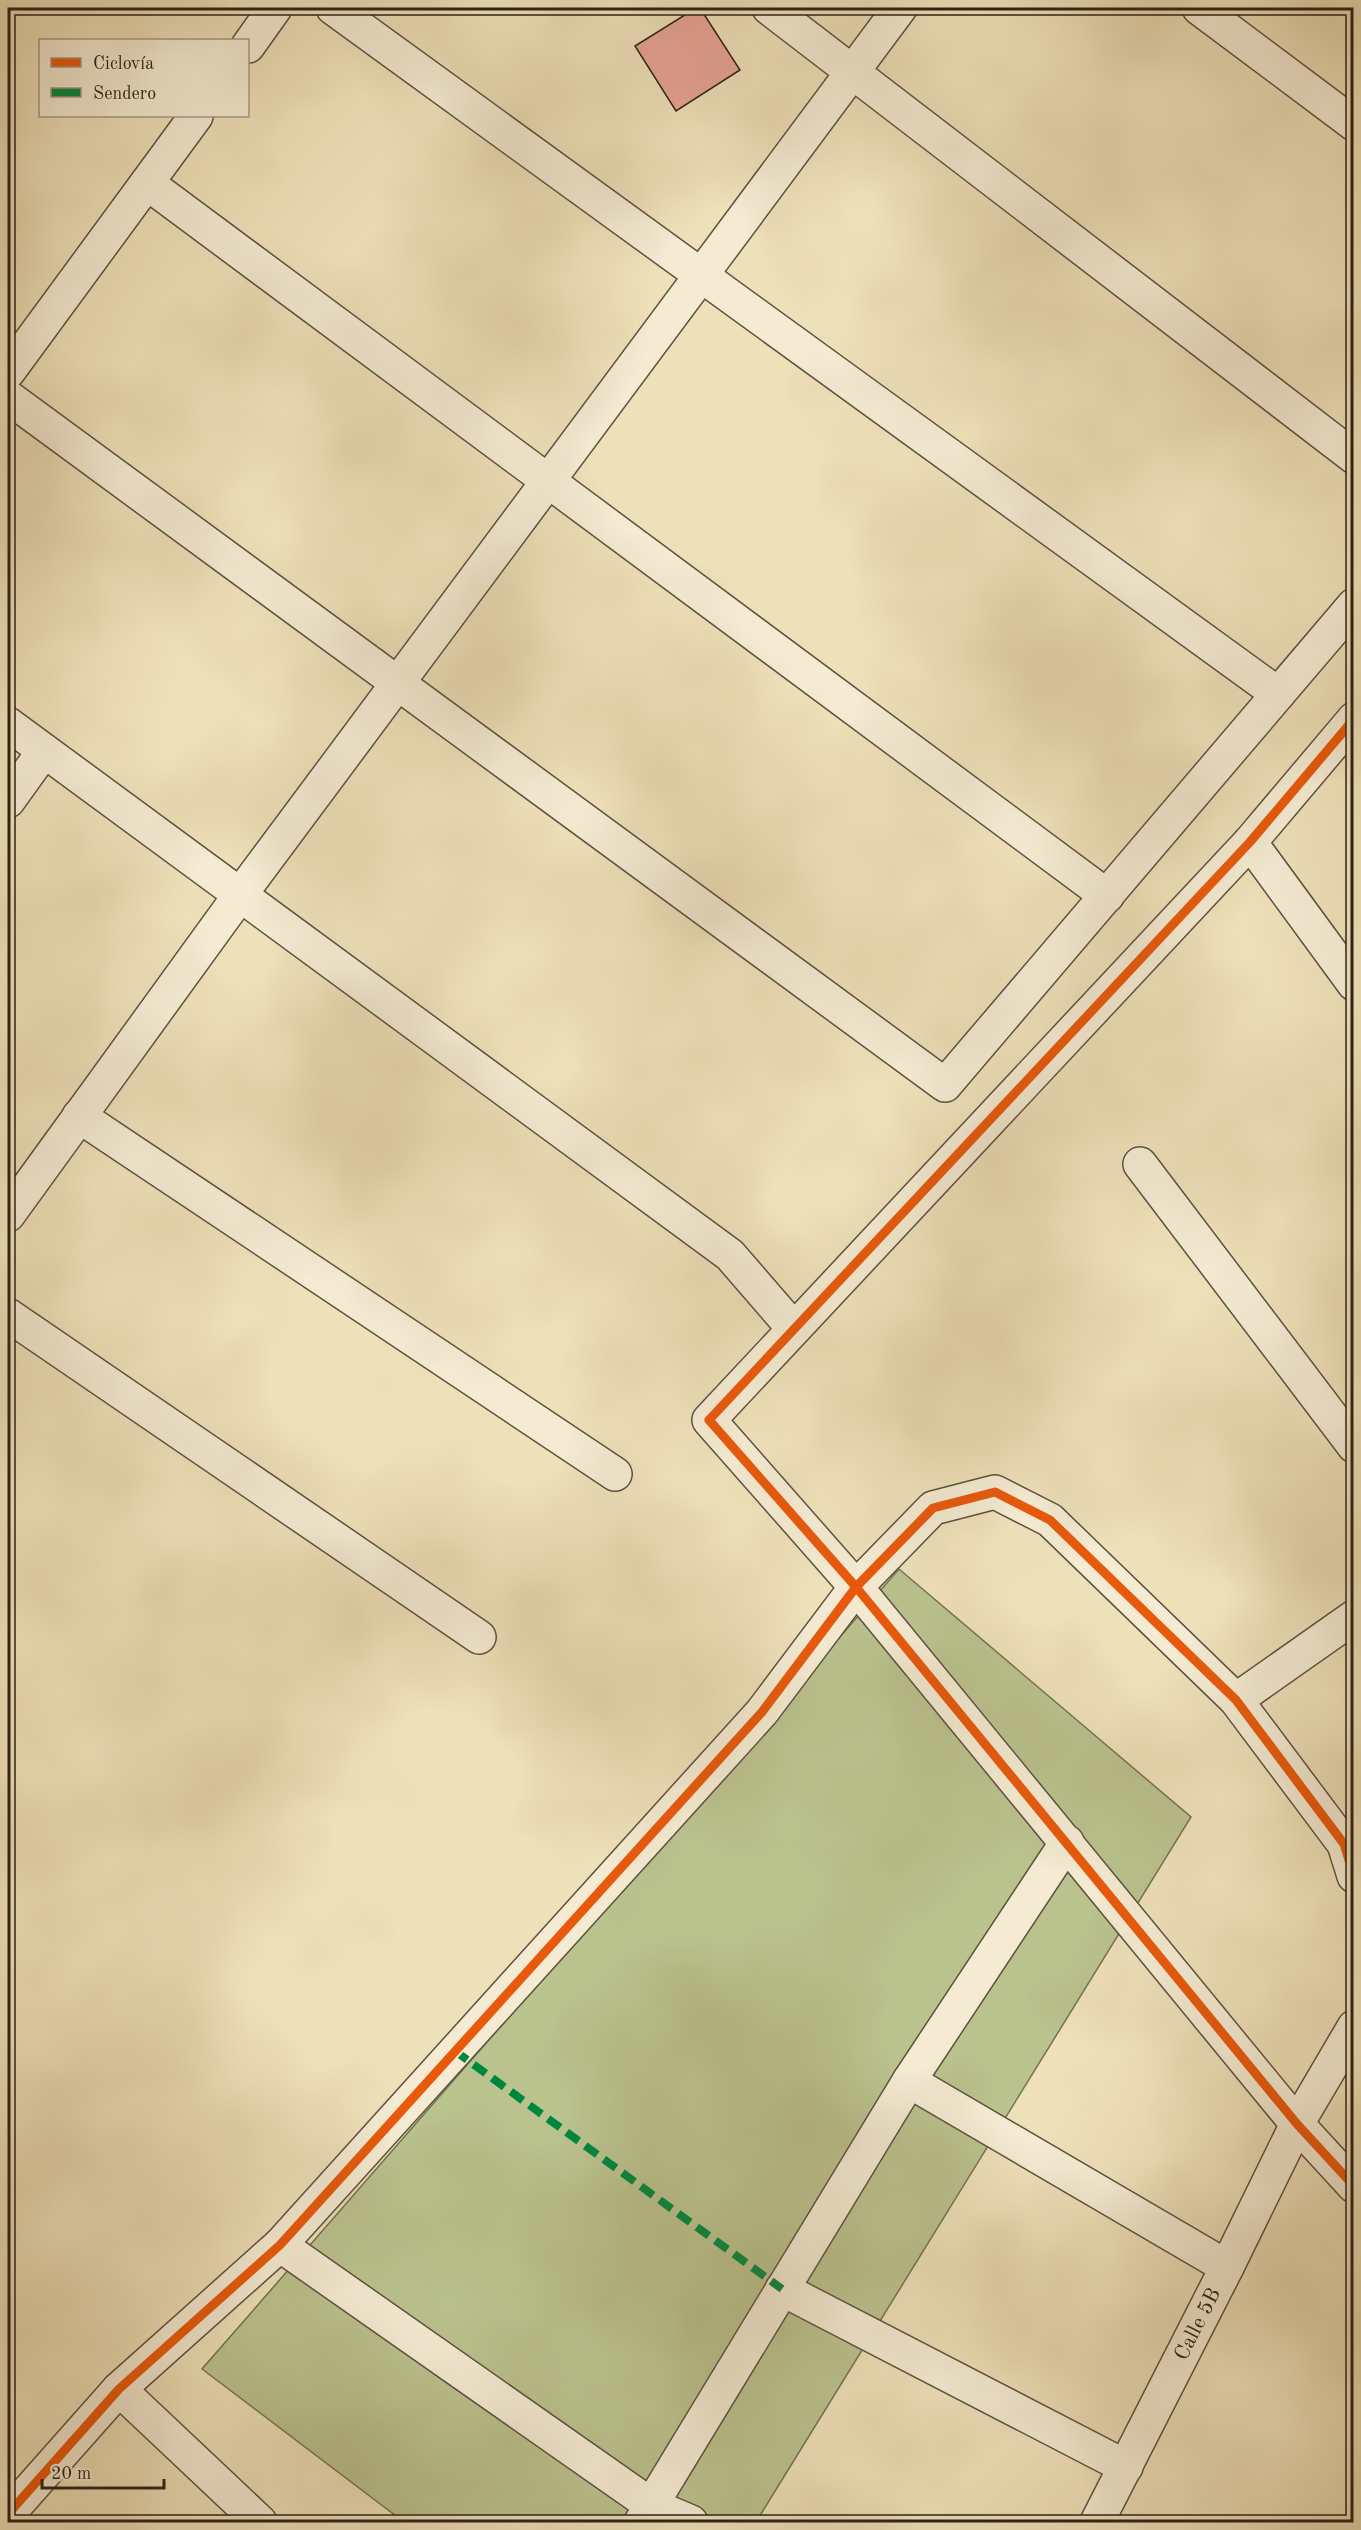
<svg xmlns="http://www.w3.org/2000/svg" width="1361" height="2530" viewBox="0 0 1361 2530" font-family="'Old Standard TT',serif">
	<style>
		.green { fill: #bac28e; stroke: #727252; stroke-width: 1.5 }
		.building { fill: #e6a394; stroke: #2b2217; stroke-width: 1.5 }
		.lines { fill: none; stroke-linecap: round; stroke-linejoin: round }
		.minor-casing { stroke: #5c5240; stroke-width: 36 }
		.tertiary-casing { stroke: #5c5240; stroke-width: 36 }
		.minor { stroke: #f4ebd2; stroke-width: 33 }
		.tertiary { stroke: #f4ebd2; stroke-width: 33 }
		.quiet { stroke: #00873e; stroke-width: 8; stroke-dasharray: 15 8; stroke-linecap: butt }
		.cycleway-casing { stroke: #f4ebd2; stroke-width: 13 }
		.cycleway { stroke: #e8590c; stroke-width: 9 }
		.labels { text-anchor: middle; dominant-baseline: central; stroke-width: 6; stroke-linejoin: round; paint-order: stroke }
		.street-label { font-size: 21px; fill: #2b2217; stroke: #f4ebd2 }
	</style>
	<rect width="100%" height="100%" fill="#eee0b9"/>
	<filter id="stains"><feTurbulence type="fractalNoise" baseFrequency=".00333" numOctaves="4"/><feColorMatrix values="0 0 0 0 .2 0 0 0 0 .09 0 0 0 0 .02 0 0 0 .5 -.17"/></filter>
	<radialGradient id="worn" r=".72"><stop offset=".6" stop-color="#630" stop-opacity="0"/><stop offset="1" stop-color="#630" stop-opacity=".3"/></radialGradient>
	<path class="green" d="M 899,1569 L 1191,1817 L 756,2522 L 404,2522 L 202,2369 Z"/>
	<path class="building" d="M 696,8 L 700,8 L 740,70 L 676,111 L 635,46 Z"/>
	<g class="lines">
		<g class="minor-casing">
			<g id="minor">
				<path d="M 333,8 L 1278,694"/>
				<path d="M 769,8 L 1354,457"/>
				<path d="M 1199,8 L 1354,124"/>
				<path d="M 248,46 L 275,8"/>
				<path d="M 147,183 L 1107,896"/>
				<path d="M 8,372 L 196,116"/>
				<path d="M 8,397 L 945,1085 L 1354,605"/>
				<path d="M 1354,719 L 1250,842 L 709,1420 L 856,1587 L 1297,2124 L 1354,2186"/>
				<path d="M 8,724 L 730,1255 L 794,1329"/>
				<path d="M 8,801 L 44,751"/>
				<path d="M 1250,842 L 1354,984"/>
				<path d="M 79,1116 L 615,1474"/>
				<path d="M 1140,1164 L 1354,1446"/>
				<path d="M 8,1215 L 240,895 L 900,8"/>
				<path d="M 8,1315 L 479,1637"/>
				<path d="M 1236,1700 L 1354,1617"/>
				<path d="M 909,2081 L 1227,2267"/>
				<path d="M 280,2245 L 651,2505 L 691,2522"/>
				<path d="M 782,2289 L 1126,2467"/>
				<path d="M 119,2389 L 280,2245 L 762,1712 L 856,1587 L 933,1508 L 995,1492 L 1050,1520 L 1236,1700 L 1344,1844 L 1354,1876"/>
				<path d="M 641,2522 L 909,2081 L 1067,1842"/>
				<path id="s1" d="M 1097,2522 L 1227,2267 L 1297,2124 L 1354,2027"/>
			</g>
		</g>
		<g class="tertiary-casing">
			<path id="tertiary" d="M 8,2514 L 119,2389 L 260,2522"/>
		</g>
		<use href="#minor" class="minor"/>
		<use href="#tertiary" class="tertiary"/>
		<path class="quiet" d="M 455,2051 L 782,2289"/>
		<g class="cycleway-casing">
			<path id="cycleway" d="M 1354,719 L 1250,842 L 709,1420 L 856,1587 L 1297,2124 L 1354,2186
				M 8,2514 L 119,2389 L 280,2245 L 762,1712 L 856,1587 L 933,1508 L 995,1492 L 1050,1520 L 1236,1700 L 1344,1844 L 1354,1876"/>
		</g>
		<use href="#cycleway" class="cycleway"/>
	</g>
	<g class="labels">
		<g class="street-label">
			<text stroke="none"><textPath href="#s1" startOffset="222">Calle 5B</textPath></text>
		</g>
	</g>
	<rect width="1361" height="2530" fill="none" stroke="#eee0b9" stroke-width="30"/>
	<rect x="9" y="9" width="1343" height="2512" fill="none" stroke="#2b2217" stroke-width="3"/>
	<rect x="15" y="15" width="1331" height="2500" fill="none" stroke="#2b2217" stroke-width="1.5"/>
	<rect x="39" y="39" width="210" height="78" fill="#f4ebd2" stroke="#a49b87" stroke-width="1.5"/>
	<rect x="51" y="58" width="30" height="9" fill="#e8590c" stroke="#a49b87" stroke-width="1.5"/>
	<text x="93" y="69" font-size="18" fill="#2b2217">Ciclovía</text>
	<rect x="51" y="88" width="30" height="9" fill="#00873e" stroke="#a49b87" stroke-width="1.5"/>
	<text x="93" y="99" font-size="18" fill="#2b2217">Sendero</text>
	<path d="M42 2479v9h122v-9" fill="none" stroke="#2b2217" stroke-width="3"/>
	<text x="51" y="2479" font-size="18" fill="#2b2217" stroke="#f4ebd2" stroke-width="4.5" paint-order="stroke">20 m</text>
	<rect width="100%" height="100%" filter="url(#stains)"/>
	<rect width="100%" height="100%" fill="url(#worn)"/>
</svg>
